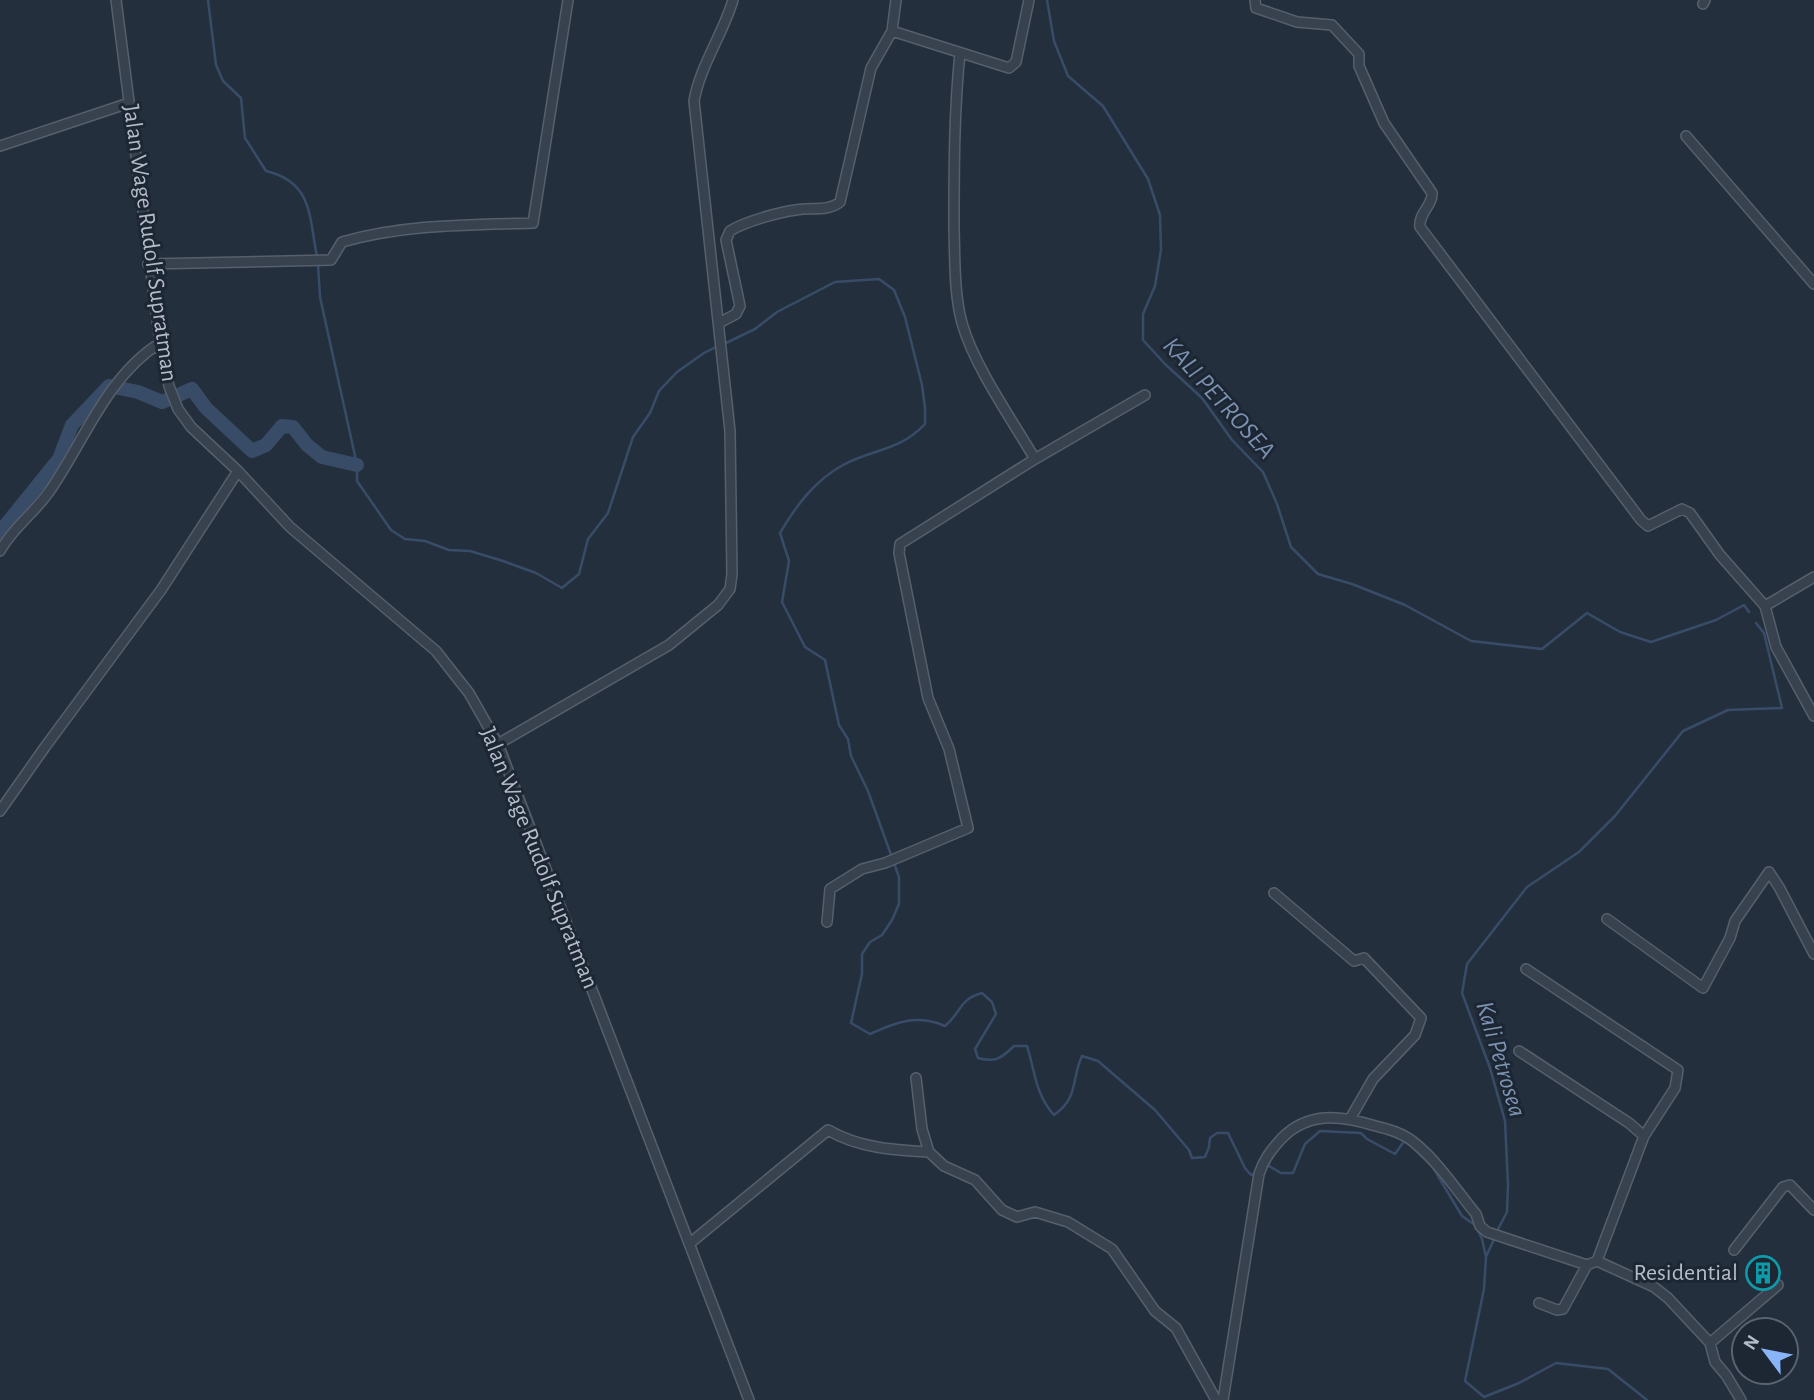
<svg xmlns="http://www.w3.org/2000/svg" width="1814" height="1400" viewBox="0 0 1814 1400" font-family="'Alegreya Sans',sans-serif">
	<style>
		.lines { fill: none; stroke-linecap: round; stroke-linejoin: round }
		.stream { stroke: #394c67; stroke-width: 2.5 }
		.river { stroke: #394c67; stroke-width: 14 }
		.minor-casing { stroke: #565f6c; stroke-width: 12 }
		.minor { stroke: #38414e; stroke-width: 9 }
		.labels { text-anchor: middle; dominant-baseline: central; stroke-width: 6; stroke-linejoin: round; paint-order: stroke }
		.street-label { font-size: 24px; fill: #b4bcc9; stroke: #1d2633 }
		.poi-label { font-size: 24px; fill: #b4bcc9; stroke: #1d2633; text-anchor: end }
		.water-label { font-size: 26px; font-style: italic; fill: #7c92b1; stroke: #1d2633 }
	</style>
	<rect width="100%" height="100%" fill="#242f3e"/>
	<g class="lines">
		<path class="stream" d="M 208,0 L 216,65 L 223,81 L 241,98 L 245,138 L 266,171 C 313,182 309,217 317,257
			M 1047,0 L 1054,41 L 1068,76 L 1103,106 L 1148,179 L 1160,215 L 1161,250 L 1155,286 L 1143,314 L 1143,340 L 1165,364 L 1202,398 L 1232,440 L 1263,472 L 1277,504 L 1291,547 L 1318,574 L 1352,584 L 1405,605 L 1471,641 L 1542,649 L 1587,613 L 1620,632 L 1651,642 L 1716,620 L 1744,605 L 1749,612
			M 318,264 L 320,297 L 357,465 L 357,481 L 391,530 L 405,539 L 425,541 L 449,550 L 470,551 L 503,561 L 536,573 L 562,588 L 579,574 L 588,539 L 608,513 L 633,437 L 650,413 L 659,391 L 677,372 L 704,353 L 718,346
			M 724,344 L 755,329 L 777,312 L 835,282 L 879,279 L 894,290 L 905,317 L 922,385 L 925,408 L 925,424 C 900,451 872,449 843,465 C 814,481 796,506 780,533 L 789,561 L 782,602 L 805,647 L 825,660 L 839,725 L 848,739 L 851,756 L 868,791 L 899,877 L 899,904 L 892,920 L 882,935 L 870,942 L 862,954 L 862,974 L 851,1023 L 870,1034 C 897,1022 916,1014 945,1026 C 961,1013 959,999 982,993 L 992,1002 L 996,1014 L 975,1049 L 978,1058 C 995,1063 1002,1058 1014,1046 L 1027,1046 C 1035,1071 1035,1094 1054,1115 C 1079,1098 1071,1079 1082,1056 L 1098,1061 L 1155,1110 L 1189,1150 L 1192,1158 L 1205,1157 L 1209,1147 L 1210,1138 L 1217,1133 L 1228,1133 L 1245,1168 L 1251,1175 L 1256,1173
			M 1265,1168 L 1269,1166 L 1281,1173 L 1293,1173 L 1305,1144 L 1320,1131 L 1361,1133 L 1367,1139 L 1395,1154 L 1405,1140 L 1432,1166 L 1462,1216 L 1475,1225 L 1482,1239 L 1486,1257
			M 1497,1231 L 1507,1212 L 1508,1185 L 1505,1121 L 1490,1068 L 1462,993 L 1467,964 L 1527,887 L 1579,852 L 1615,816 L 1683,731 L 1728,710 L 1782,708 L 1764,633 L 1756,623
			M 1495,1237 L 1486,1257 L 1484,1289 L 1465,1381 L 1484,1397 L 1519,1383 L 1556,1363 L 1608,1369 L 1647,1400"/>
		<path class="river" d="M 0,532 L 59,459 L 72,425 L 109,386 L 138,392 L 162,402 L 192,389 L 206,408 L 252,451 L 266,445 L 282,426 L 293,427 L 307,445 L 322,457 L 357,465"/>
		<g class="minor-casing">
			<path id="minor" d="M 116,0 L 160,343 L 169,386 L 178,409 L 191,427 L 238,471 L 290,527 L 436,651 L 469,693 L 498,744 L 749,1400
				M 896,0 L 892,31 L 1009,68 L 1016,62 L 1029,0
				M 1255,0 L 1256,8 L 1297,22 L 1332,25 L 1359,54 L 1359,66 L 1384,123 L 1432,193 C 1433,205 1418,214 1420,227 L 1641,520 L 1648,526 L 1682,509 L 1690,513 L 1720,555 L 1765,606 L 1776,647 L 1814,716
				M 1703,4 L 1705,0
				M 960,53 C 954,111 954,170 954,228 C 955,259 954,294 962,323 C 974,366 1012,420 1035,459
				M 1686,136 L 1814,284
				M 0,146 L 129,103
				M 148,264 L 331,260 L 342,242 C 405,224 468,225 533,223 L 568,0
				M 719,323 L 736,314 L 740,306 L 726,240 L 730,231 C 744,222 779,212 796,210 C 810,207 828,212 840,202 L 871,68 L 892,31
				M 0,551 C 13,527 36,512 51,489 C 84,441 108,375 160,343
				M 1765,606 L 1814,577
				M 498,744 L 669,645 L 718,605 L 730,589 L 732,574 L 730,431 L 694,101 C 700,66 723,34 733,0
				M 0,811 L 45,747 L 161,590 L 238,471
				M 1274,893 L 1354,961 L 1364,958 L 1421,1018 L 1415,1035 L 1373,1079 L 1350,1119
				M 1607,919 L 1703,988 L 1730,938 L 1735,921 L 1769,872 L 1779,887 L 1814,954
				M 827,922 L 830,889 L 862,869 L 885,863 L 968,828 L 949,749 L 928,698 L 899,553 L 900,544 L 1035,459 L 1145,395
				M 1526,969 L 1678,1070 L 1675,1088 L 1644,1136
				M 1519,1051 L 1629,1123 L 1644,1136 L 1597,1261
				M 916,1078 L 922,1129 L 929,1152 L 944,1166 L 975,1180 L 1002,1210 L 1017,1217 L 1035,1212 L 1068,1222 L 1112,1249 L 1155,1311 L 1176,1328 L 1216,1400
				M 689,1244 L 828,1130 C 859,1148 893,1150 929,1152
				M 1734,1250 L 1783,1187 L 1790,1185 L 1814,1210
				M 1539,1303 L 1557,1310 L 1563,1309 L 1587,1265
				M 1710,1343 L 1778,1285
				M 1223,1400 L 1259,1174 C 1264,1159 1271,1150 1282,1138 C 1308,1112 1339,1115 1372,1125 C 1388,1129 1404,1133 1416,1144 C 1439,1163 1457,1191 1476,1214 L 1480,1226 L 1487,1232 L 1587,1265 L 1597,1261 L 1654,1287 L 1668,1298 L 1710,1343 L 1715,1362 L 1726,1375 L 1741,1400"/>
		</g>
		<use href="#minor" class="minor"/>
	</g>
	<defs>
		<g id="building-ring" transform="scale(1.75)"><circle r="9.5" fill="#1d2633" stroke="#0f9aa8" stroke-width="1.5"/><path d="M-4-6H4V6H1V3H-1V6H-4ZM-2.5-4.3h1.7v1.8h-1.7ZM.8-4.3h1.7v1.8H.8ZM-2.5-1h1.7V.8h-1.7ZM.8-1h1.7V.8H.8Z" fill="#0f9aa8"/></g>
	</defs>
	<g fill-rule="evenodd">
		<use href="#building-ring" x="1763" y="1273"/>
	</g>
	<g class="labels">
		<g class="street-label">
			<text transform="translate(150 243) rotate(82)">Jalan Wage Rudolf Supratman</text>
			<text transform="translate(539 858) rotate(68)">Jalan Wage Rudolf Supratman</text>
		</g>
		<g class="poi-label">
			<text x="1738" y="1273">Residential</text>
		</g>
		<g class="water-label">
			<text transform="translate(1219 398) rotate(48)">KALI PETROSEA</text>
			<text transform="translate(1501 1059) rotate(73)">Kali Petrosea</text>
		</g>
	</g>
	<g transform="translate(1765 1351) rotate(302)"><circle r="33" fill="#1d2633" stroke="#59626f" stroke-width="2"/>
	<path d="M0-5L12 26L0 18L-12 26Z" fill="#8ab4f8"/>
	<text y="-10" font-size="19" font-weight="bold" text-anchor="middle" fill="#b4bcc9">N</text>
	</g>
</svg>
